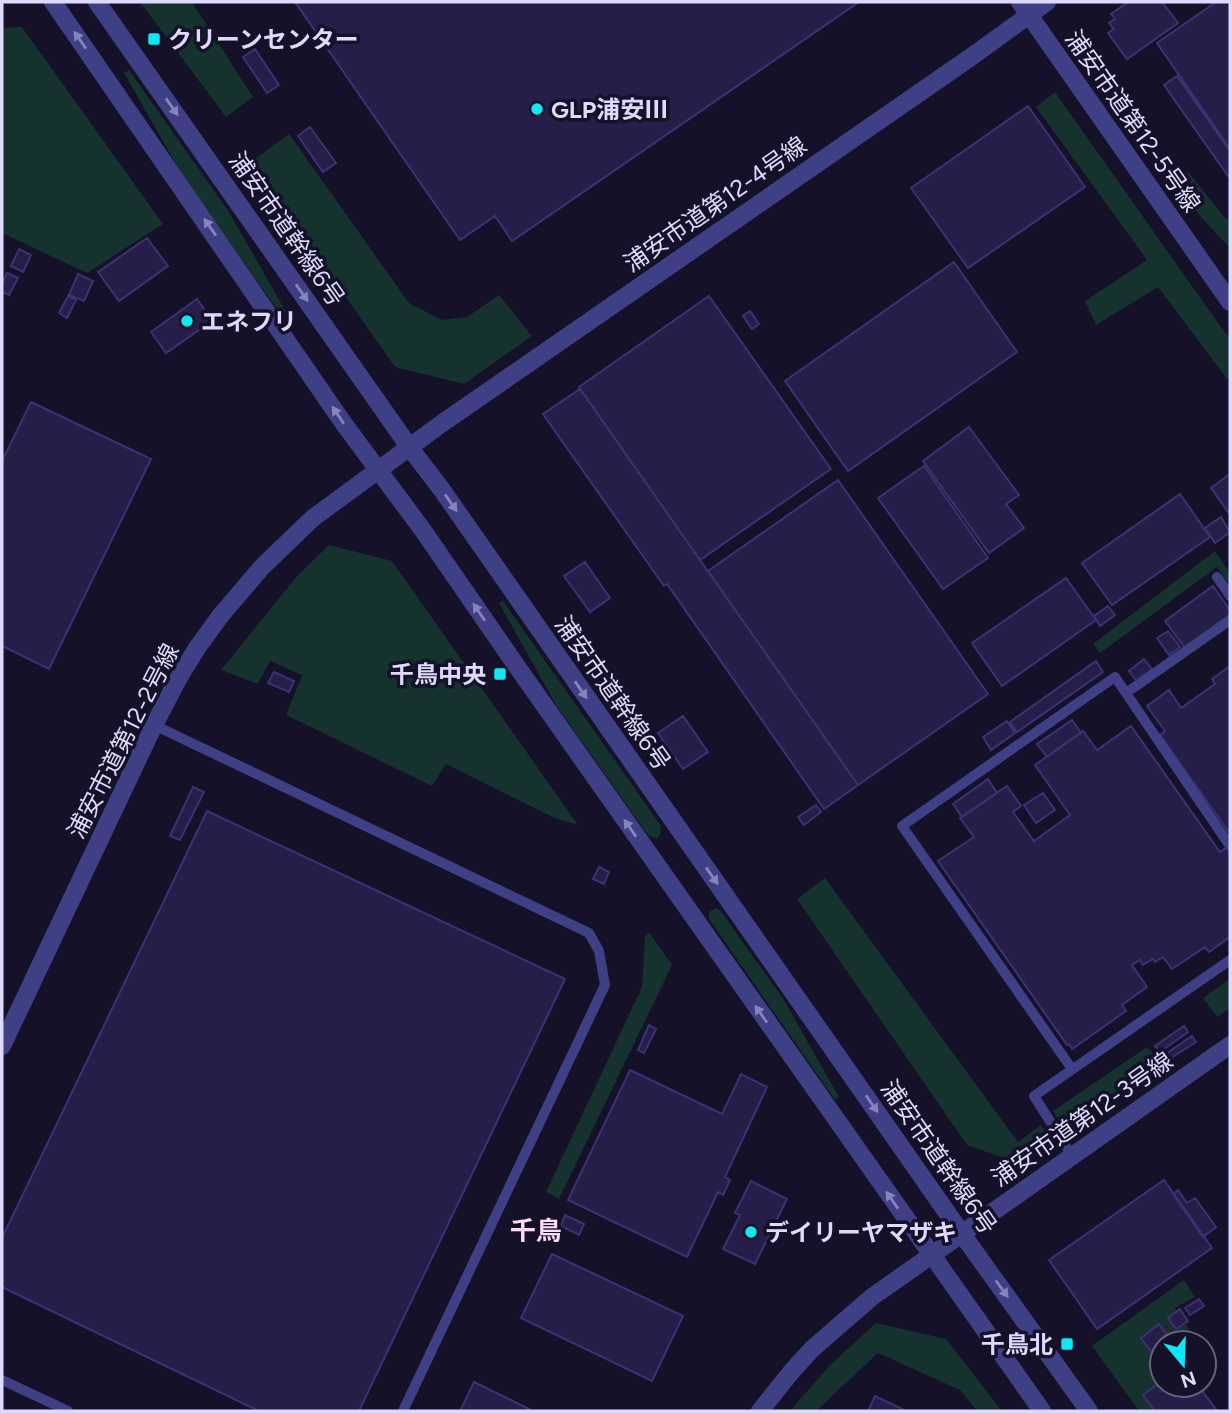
<svg xmlns="http://www.w3.org/2000/svg" width="1232" height="1413" viewBox="0 0 1232 1413" font-family="Figtree,'Noto Sans JP',sans-serif">
	<style>
		.green { fill: #15322f }
		.building { fill: #251e48; stroke: #3c3273; stroke-width: 2 }
		.lines { fill: none; stroke-linecap: round; stroke-linejoin: round }
		.service { stroke: #3f3f85; stroke-width: 10 }
		.tertiary { stroke: #3f3f85; stroke-width: 18 }
		.oneway { fill: #8685bb }
		.poi-dot { fill: #10e7f4; stroke: #141128; stroke-width: 2.5 }
		.labels { text-anchor: middle; dominant-baseline: central; stroke-width: 7; stroke-linejoin: round; paint-order: stroke }
		.poi-label { font-size: 24px; font-weight: bold; fill: #dddafd; stroke: #141128; text-anchor: start }
		.street-label { font-size: 24px; fill: #dddafd; stroke: #141128 }
		.neighbourhood-label { font-size: 26px; font-weight: bold; fill: #fddcf3; stroke: #141128 }
	</style>
	<rect width="100%" height="100%" fill="#141128"/>
	<path class="green" d="M 140,2 L 192,2 L 253,97 L 226,117 Z
		M 22,27 L 163,224 L 87,273 L 2,233 L 2,28 Z
		M 129,70 L 229,212 L 286,312 L 281,315 L 181,173 L 124,73 Z
		M 1055,92 L 1230,340 L 1230,377 L 1227,379 L 1158,287 L 1096,325 L 1085,301 L 1147,260 L 1036,107 Z
		M 289,134 L 409,303 L 442,320 L 467,317 L 499,295 L 532,336 L 464,384 L 395,367 L 251,162 Z
		M 1189,173 L 1226,219 L 1230,217 L 1230,248 L 1162,175 Z
		M 329,545 L 392,561 L 578,825 L 557,819 L 446,764 L 432,786 L 286,715 L 302,675 L 270,661 L 258,684 L 221,670 L 297,576 Z
		M 1215,551 L 1230,573 L 1230,586 L 1217,567 L 1100,653 L 1093,644 Z
		M 503,601 L 661,826 L 660,835 L 657,839 L 648,835 L 556,705 L 499,603 Z
		M 825,878 L 1018,1142 L 1041,1125 L 1050,1139 L 1015,1162 L 967,1145 L 797,899 Z
		M 716,908 L 720,910 L 784,1000 L 839,1097 L 835,1100 L 709,919 L 709,912 Z
		M 649,932 L 672,965 L 559,1199 L 546,1192 L 642,987 L 645,937 Z
		M 1230,979 L 1230,1008 L 1217,1017 L 1203,998 Z
		M 1147,1047 L 1160,1061 L 1064,1128 L 1053,1111 Z
		M 1184,1280 L 1195,1297 L 1175,1308 L 1198,1343 L 1162,1343 L 1162,1381 L 1143,1395 L 1155,1411 L 1139,1411 L 1092,1346 Z
		M 876,1323 L 946,1339 L 1002,1411 L 977,1411 L 960,1390 L 878,1353 L 816,1411 L 790,1411 L 830,1365 Z"/>
	<path class="building" d="M 295,2 L 859,2 L 512,241 L 495,216 L 460,240 Z
		M 1128,2 L 1162,2 L 1178,23 L 1127,59 L 1108,33 L 1114,29 L 1109,23 L 1115,19 L 1111,14 Z
		M 1216,2 L 1230,2 L 1230,149 L 1157,43 Z
		M 255,49 L 279,85 L 267,93 L 243,57 Z
		M 1177,76 L 1230,151 L 1230,174 L 1228,176 L 1164,85 Z
		M 1028,106 L 1085,187 L 968,268 L 911,188 Z
		M 310,127 L 336,163 L 323,172 L 298,136 Z
		M 147,238 L 168,266 L 119,301 L 98,272 Z
		M 19,249 L 31,255 L 23,272 L 11,266 Z
		M 954,262 L 1017,352 L 848,471 L 785,381 Z
		M 7,273 L 18,278 L 9,295 L 2,292 L 2,284 Z
		M 78,274 L 93,281 L 84,301 L 69,295 Z
		M 68,296 L 76,300 L 67,318 L 59,313 Z
		M 709,296 L 831,469 L 700,560 L 579,387 Z
		M 197,299 L 212,321 L 166,353 L 151,332 Z
		M 750,311 L 759,324 L 752,329 L 743,316 Z
		M 580,389 L 858,785 L 824,809 L 667,584 L 664,586 L 543,414 Z
		M 31,402 L 151,459 L 49,669 L 2,646 L 2,461 Z
		M 969,427 L 1019,495 L 1006,504 L 1024,528 L 989,553 L 923,461 Z
		M 924,466 L 988,558 L 943,589 L 878,498 Z
		M 1230,474 L 1230,515 L 1211,488 Z
		M 838,480 L 988,694 L 858,785 L 708,571 Z
		M 1180,494 L 1210,537 L 1112,605 L 1082,563 Z
		M 1221,517 L 1230,532 L 1215,543 L 1205,528 Z
		M 585,562 L 610,598 L 590,612 L 564,576 Z
		M 1066,578 L 1096,620 L 1002,686 L 972,643 Z
		M 1213,586 L 1230,610 L 1230,615 L 1185,648 L 1165,621 Z
		M 1108,606 L 1115,615 L 1100,626 L 1094,616 Z
		M 1168,631 L 1180,647 L 1169,655 L 1157,638 Z
		M 1144,659 L 1152,669 L 1137,682 L 1129,671 Z
		M 1096,661 L 1103,672 L 1017,732 L 1010,722 Z
		M 1230,666 L 1230,834 L 1160,735 L 1165,731 L 1147,706 L 1169,690 L 1181,708 L 1215,684 L 1212,679 Z
		M 274,672 L 294,681 L 289,692 L 268,683 Z
		M 683,716 L 708,752 L 683,769 L 658,733 Z
		M 1072,720 L 1081,733 L 1047,757 L 1037,744 Z
		M 1007,721 L 1015,733 L 991,750 L 983,737 Z
		M 1131,726 L 1220,852 L 1230,845 L 1230,937 L 1209,952 L 1205,947 L 1172,969 L 1163,957 L 1155,962 L 1153,959 L 1143,965 L 1140,960 L 1132,965 L 1147,987 L 1122,1005 L 1126,1011 L 1072,1049 L 1069,1044 L 1067,1045 L 938,861 L 974,837 L 960,818 L 1007,786 L 1021,806 L 1013,812 L 1034,841 L 1070,815 L 1035,765 L 1083,731 L 1097,750 Z
		M 988,779 L 997,793 L 962,817 L 953,804 Z
		M 193,787 L 204,792 L 180,840 L 170,836 Z
		M 1043,793 L 1055,810 L 1036,823 L 1024,805 Z
		M 816,805 L 821,812 L 804,825 L 798,817 Z
		M 207,811 L 565,979 L 359,1411 L 259,1411 L 2,1287 L 2,1238 Z
		M 599,867 L 609,872 L 604,884 L 593,879 Z
		M 649,1025 L 656,1029 L 644,1053 L 638,1050 Z
		M 1184,1026 L 1188,1032 L 1160,1052 L 1155,1046 Z
		M 1192,1036 L 1196,1042 L 1166,1061 L 1163,1056 Z
		M 630,1070 L 722,1114 L 741,1074 L 767,1087 L 725,1177 L 730,1180 L 723,1195 L 718,1192 L 687,1257 L 568,1200 Z
		M 1164,1180 L 1212,1248 L 1097,1329 L 1049,1260 Z
		M 751,1181 L 787,1199 L 755,1264 L 723,1249 L 740,1215 L 735,1213 Z
		M 1178,1190 L 1187,1203 L 1195,1198 L 1216,1227 L 1203,1237 L 1173,1194 Z
		M 565,1215 L 584,1224 L 579,1235 L 561,1226 Z
		M 552,1254 L 683,1316 L 652,1381 L 521,1318 Z
		M 1199,1299 L 1204,1306 L 1190,1315 L 1185,1308 Z
		M 1180,1309 L 1188,1321 L 1176,1329 L 1168,1318 Z
		M 1159,1324 L 1173,1343 L 1162,1343 L 1162,1352 L 1155,1357 L 1141,1338 Z
		M 1162,1381 L 1162,1385 L 1198,1385 L 1217,1411 L 1155,1411 L 1143,1395 Z
		M 474,1382 L 533,1411 L 460,1411 Z
		M 875,1396 L 906,1411 L 868,1411 Z"/>
	<g class="lines">
		<path class="service" d="M 1217,577 L 1230,596
			M 1126,693 L 1230,620
			M 154,725 L 589,933 L 599,951 L 605,985 L 403,1411
			M 1072,1069 L 902,826 L 1115,677 L 1230,846
			M 1072,1156 L 1034,1096 L 1230,960
			M 2,1380 L 68,1411"/>
		<path class="tertiary" d="M 53,2 L 344,424 L 422,529 L 518,668 L 1042,1411
			M 97,2 L 410,448 L 442,490 L 962,1234 L 1089,1411
			M 1020,2 L 1230,302
			M 2,1046 L 154,725 L 178,679 L 197,648 L 221,615 L 263,566 L 313,518 L 441,424 L 971,57 L 1047,2
			M 760,1411 L 792,1371 L 812,1349 L 872,1297 L 1230,1045"/>
	</g>
	<defs><path id="oneway-solid" d="M-6-.8H1V-3.2L6.5 0L1 3.2V.8H-6Z" transform="scale(1.75)"/></defs>
	<g class="oneway">
		<use href="#oneway-solid" transform="translate(80 40) rotate(-125)"/>
		<use href="#oneway-solid" transform="translate(172 107) rotate(55)"/>
		<use href="#oneway-solid" transform="translate(210 227) rotate(-125)"/>
		<use href="#oneway-solid" transform="translate(302 293) rotate(55)"/>
		<use href="#oneway-solid" transform="translate(338 415) rotate(-124)"/>
		<use href="#oneway-solid" transform="translate(451 503) rotate(55)"/>
		<use href="#oneway-solid" transform="translate(479 612) rotate(-124)"/>
		<use href="#oneway-solid" transform="translate(581 690) rotate(55)"/>
		<use href="#oneway-solid" transform="translate(630 828) rotate(-125)"/>
		<use href="#oneway-solid" transform="translate(712 876) rotate(55)"/>
		<use href="#oneway-solid" transform="translate(761 1014) rotate(-125)"/>
		<use href="#oneway-solid" transform="translate(872 1104) rotate(55)"/>
		<use href="#oneway-solid" transform="translate(892 1200) rotate(-125)"/>
		<use href="#oneway-solid" transform="translate(1002 1289) rotate(54)"/>
	</g>
	<g class="poi-dot">
		<rect x="147" y="32" width="14" height="14" rx="3.5"/>
		<circle cx="537" cy="109" r="7"/>
		<circle cx="187" cy="321" r="7"/>
		<rect x="493" y="667" width="14" height="14" rx="3.5"/>
		<circle cx="751" cy="1232" r="7"/>
		<rect x="1060" y="1337" width="14" height="14" rx="3.5"/>
	</g>
	<g class="labels">
		<g class="poi-label">
			<text x="168" y="39">クリーンセンター</text>
			<text x="551" y="109">GLP浦安Ⅲ</text>
			<text x="201" y="321">エネフリ</text>
			<text x="486" y="674" text-anchor="end">千鳥中央</text>
			<text x="765" y="1232">デイリーヤマザキ</text>
			<text x="1053" y="1344" text-anchor="end">千鳥北</text>
		</g>
		<g class="street-label">
			<text transform="translate(1133 121) rotate(55)">浦安市道第12-5号線</text>
			<text transform="translate(715 204) rotate(-35)">浦安市道第12-4号線</text>
			<text transform="translate(287 229) rotate(55)">浦安市道幹線6号</text>
			<text transform="translate(613 693) rotate(55)">浦安市道幹線6号</text>
			<text transform="translate(123 741) rotate(-63)">浦安市道第12-2号線</text>
			<text transform="translate(1082 1119) rotate(-35)">浦安市道第12-3号線</text>
			<text transform="translate(939 1157) rotate(55)">浦安市道幹線6号</text>
		</g>
		<g class="neighbourhood-label">
			<text x="536" y="1231">千鳥</text>
		</g>
	</g>
	<rect width="1232" height="1413" fill="none" stroke="#dddafd" stroke-width="7"/>
	<g transform="translate(1183 1364) rotate(161)"><circle r="33" fill="#141128" stroke="#64617d" stroke-width="2"/>
	<path d="M0-5L12 26L0 18L-12 26Z" fill="#10e7f4"/>
	<text y="-10" font-size="19" font-weight="bold" text-anchor="middle" fill="#dddafd">N</text>
	</g>
</svg>
